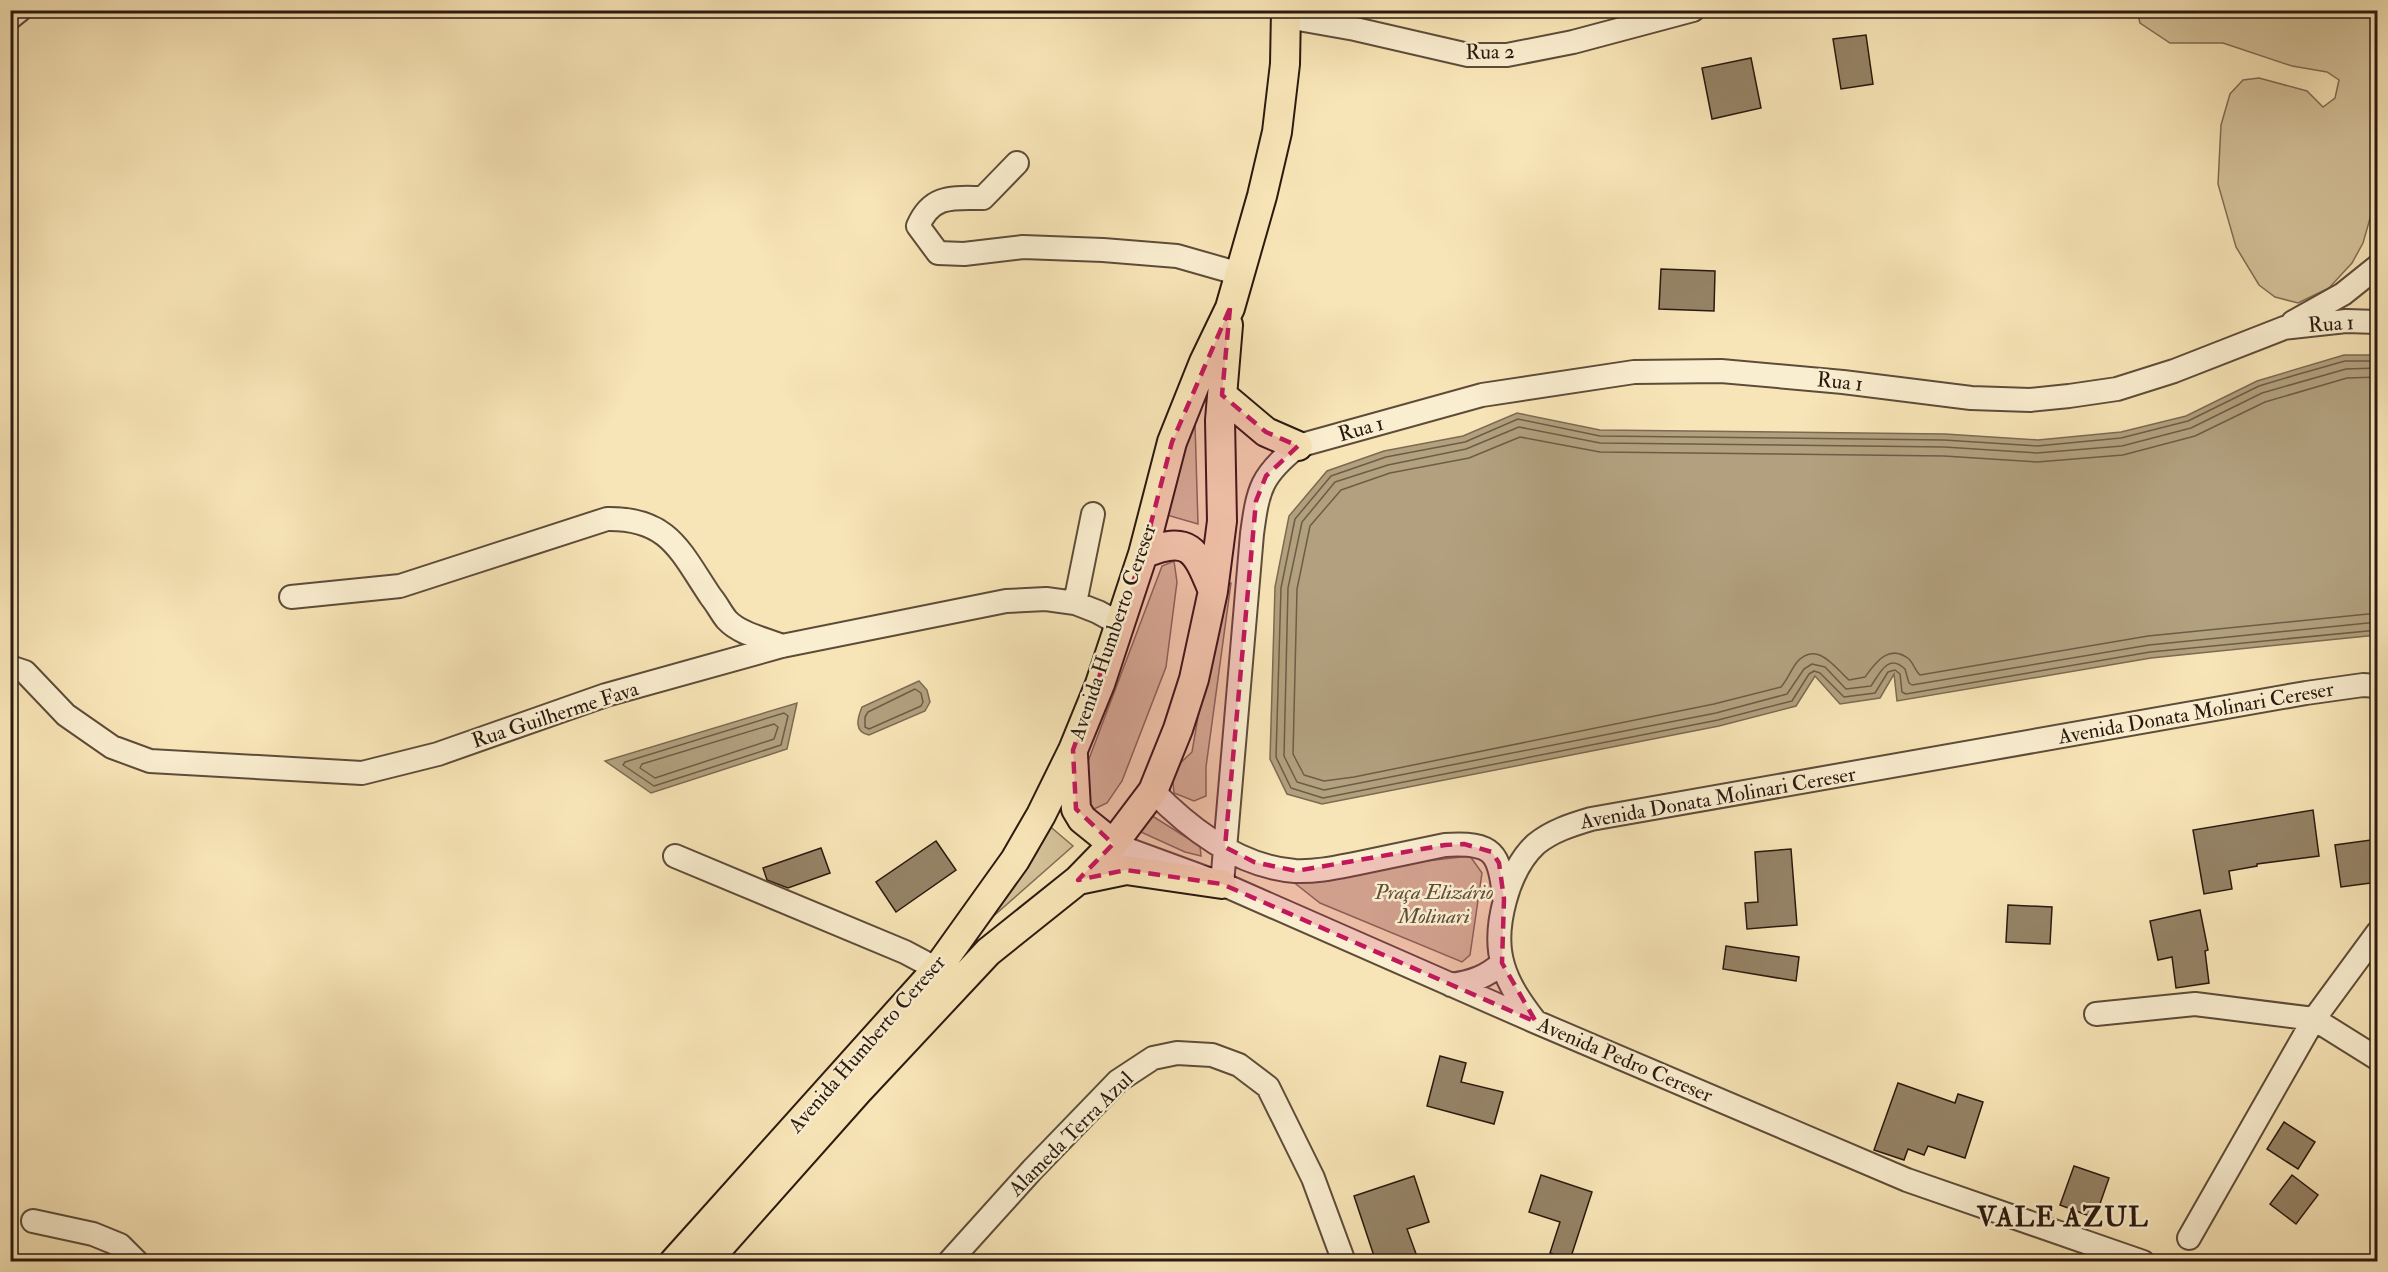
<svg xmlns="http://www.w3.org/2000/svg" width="2388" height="1272" viewBox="0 0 2388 1272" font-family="'IM FELL Double Pica',serif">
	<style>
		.green { fill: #d5c29a; stroke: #806e54; stroke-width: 1.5 }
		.water { fill: #b2a07e; stroke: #7c6a52; stroke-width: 1.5 }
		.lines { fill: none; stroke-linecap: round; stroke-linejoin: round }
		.shore { stroke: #6e5c46; stroke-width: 1.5 }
		.building { fill: #958366; stroke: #2a190f; stroke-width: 1.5 }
		.minor-casing { stroke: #5e4c39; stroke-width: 26 }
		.major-casing { stroke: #2a190f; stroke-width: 32 }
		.minor { stroke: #faeed0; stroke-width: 22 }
		.major { stroke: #f8e5b7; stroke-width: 28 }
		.marked { fill: #c2185b; fill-opacity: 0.2; stroke: #c2185b; stroke-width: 4.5; stroke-dasharray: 12 8; stroke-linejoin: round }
		.labels { text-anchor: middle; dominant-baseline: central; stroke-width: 5; stroke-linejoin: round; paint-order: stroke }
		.street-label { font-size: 21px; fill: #2a190f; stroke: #faeed0 }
		.park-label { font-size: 21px; font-style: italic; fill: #5d4c39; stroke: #faeed0 }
		.district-label { font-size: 27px; font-weight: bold; letter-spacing: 1.5px; fill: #2a190f; stroke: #faeed0 }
	</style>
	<rect width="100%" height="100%" fill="#f8e5b7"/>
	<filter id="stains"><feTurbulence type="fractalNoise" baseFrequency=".00333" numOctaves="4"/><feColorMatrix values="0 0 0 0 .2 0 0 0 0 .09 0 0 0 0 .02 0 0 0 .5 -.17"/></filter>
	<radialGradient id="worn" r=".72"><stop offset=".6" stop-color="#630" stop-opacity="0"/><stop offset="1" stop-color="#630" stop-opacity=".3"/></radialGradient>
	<path class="green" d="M 2137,11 L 2377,11 L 2377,194 L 2363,243 L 2352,263 L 2329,288 L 2298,303 L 2275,297 L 2259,285 L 2236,247 L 2218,184 L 2221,125 L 2230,94 L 2243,80 L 2259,78 L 2307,91 L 2323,107 L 2335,98 L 2339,80 L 2327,72 L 2292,66 L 2223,43 L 2170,43 L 2140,23 Z
		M 1194,390 L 1198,524 L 1160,513 Z
		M 1174,561 L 1177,582 L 1166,667 L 1122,781 L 1107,803 L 1094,809 L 1078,788 L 1162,566 Z
		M 1221,583 L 1231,583 L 1206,767 L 1206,796 L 1194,801 L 1174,793 L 1172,771 L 1192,752 Z
		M 1146,812 L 1200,846 L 1201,856 L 1185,852 L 1132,828 Z
		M 1046,823 L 1073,846 L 964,942 Z
		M 1470,856 L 1482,873 L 1470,955 L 1462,962 L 1320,903 L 1292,881 L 1346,870 Z"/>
	<path class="water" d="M 2344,355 L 2377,355 L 2377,635 L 2151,658 L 1897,701 L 1894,674 L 1880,698 L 1840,704 L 1815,676 L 1796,706 L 1719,726 L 1322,804 L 1287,794 L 1270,759 L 1275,587 L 1289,516 L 1327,471 L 1384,451 L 1463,436 L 1517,413 L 1600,430 L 1945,434 L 2038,440 L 2121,432 L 2186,416 L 2257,381 Z
		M 919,681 L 927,690 L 930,702 L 925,711 L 869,735 C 854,732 857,719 862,707 Z
		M 797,703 L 787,749 L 651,793 L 605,761 Z"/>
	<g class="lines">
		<path class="shore" d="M 2378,361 L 2345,361 L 2299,374 L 2259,386 L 2188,421 L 2121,438 L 2037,446 L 1944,440 L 1600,436 L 1518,419 L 1465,442 L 1386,457 L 1331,476 L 1295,519 L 1281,588 L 1276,757 L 1291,788 L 1323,798 L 1718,720 L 1792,701 L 1809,674 L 1814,671 L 1820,673 L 1844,697 L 1875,693 L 1888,672 L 1895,670 L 1900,674 L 1902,692 L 1906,694 L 2150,652 L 2378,630
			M 2378,368 L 2346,369 L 2262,393 L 2191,428 L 2122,446 L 2037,453 L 1944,447 L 1600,443 L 1519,427 L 1466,449 L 1388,465 L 1335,482 L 1302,522 L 1288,588 L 1284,756 L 1297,782 L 1324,790 L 1716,713 L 1787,694 L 1804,669 L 1812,664 L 1825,667 L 1846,689 L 1871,686 C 1880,673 1888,653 1905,669 L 1909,683 L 1912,685 L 2149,645 L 2378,622
			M 2378,377 L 2347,378 L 2265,402 L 2195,436 L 2123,455 L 2037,462 L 1944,456 L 1600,452 L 1520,437 L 1469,458 L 1390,473 L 1341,490 L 1310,526 L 1297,589 L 1293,754 L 1304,775 L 1324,781 L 1354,777 L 1714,704 L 1781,687 C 1787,680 1791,670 1797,662 C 1818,640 1835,668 1849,680 L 1865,677 C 1875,663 1889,643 1909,659 C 1914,664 1915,671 1920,675 L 2148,636 L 2378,613
			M 915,689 L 921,693 L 923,702 L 921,706 L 869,729 L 865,727 L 865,717 L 868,712 Z
			M 784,713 L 788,716 L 781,745 L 654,786 L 623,765 L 625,762 Z
			M 774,724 L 778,727 L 774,739 L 655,778 L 640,768 L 642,764 Z"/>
	</g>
	<path class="building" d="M 1866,35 L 1873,84 L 1841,89 L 1833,39 Z
		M 1751,58 L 1761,108 L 1712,119 L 1702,68 Z
		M 1661,269 L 1715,271 L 1714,311 L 1659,309 Z
		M 2313,810 L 2319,856 L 2257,864 L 2257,866 L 2229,871 L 2232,889 L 2204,894 L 2193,830 Z
		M 2378,839 L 2378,882 L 2341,887 L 2335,845 Z
		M 936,841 L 956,870 L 896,912 L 876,882 Z
		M 821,848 L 830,873 L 788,888 L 767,880 L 763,868 Z
		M 1791,849 L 1797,925 L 1747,929 L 1745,903 L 1758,902 L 1755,852 Z
		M 2008,905 L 2052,907 L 2050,944 L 2006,942 Z
		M 2200,910 L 2208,950 L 2205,951 L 2209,983 L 2176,988 L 2172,957 L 2158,960 L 2150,921 Z
		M 1726,946 L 1799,957 L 1796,981 L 1723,969 Z
		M 1440,1056 L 1466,1063 L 1461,1082 L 1503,1092 L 1494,1124 L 1427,1106 Z
		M 1898,1083 L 1955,1103 L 1958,1094 L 1983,1102 L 1965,1158 L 1928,1146 L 1924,1155 L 1908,1149 L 1904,1160 L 1874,1150 Z
		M 2284,1122 L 2315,1142 L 2298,1169 L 2267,1149 Z
		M 2074,1166 L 2109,1178 L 2095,1218 L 2060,1205 Z
		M 1541,1175 L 1592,1192 L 1570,1260 L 1550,1253 L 1560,1222 L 1529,1212 Z
		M 2292,1175 L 2318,1195 L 2296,1224 L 2270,1204 Z
		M 1414,1176 L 1429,1222 L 1407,1229 L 1419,1262 L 1376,1262 L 1354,1196 Z"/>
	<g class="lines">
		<g class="minor-casing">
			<path id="minor" d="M 1287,17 L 1355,29 L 1468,55 L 1507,55 L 1573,42 L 1693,10
				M 10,18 L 20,10
				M 1017,163 L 983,198 C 953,198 932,194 918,226 L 938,253 L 964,254 L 1023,247 L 1103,250 L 1177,256 L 1240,274
				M 2293,322 L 2343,294 L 2378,266
				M 291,597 L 400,586 L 607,519 C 669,518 680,551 711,597 C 717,604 721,613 727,620 C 740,634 765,639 782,646
				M 1075,603 L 1093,514
				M 10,667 L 25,672 L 66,715 L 112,747 L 150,761 L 362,773 L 438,754 L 606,695 L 782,646 L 1006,601 L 1046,599 L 1075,603 L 1098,612 L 1120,624
				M 1153,791 C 1191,830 1240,867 1295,871 C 1317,872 1338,867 1359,863 C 1388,857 1416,851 1445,845 C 1493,842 1500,852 1504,898
				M 1113,844 L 1222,884 L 1536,1022 L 1907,1180 L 2143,1262
				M 675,856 L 905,952 L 937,969
				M 1222,884 L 1252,534 C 1258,489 1261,475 1298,446 L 1482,395 L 1634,372 L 1721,371 L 1843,382 L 1971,398 L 2030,400 L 2069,396 L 2117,389 L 2174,371 L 2284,328 L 2346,321 L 2378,322
				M 1451,985 C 1472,982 1486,977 1502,963
				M 2096,1014 L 2195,1004 L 2314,1019 L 2378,1059
				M 1535,1021 C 1522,1004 1509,986 1503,965 C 1492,929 1508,870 1536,844 C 1552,831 1571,825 1591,819 L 2306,693 L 2363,685 L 2378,686
				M 33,1221 L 93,1234 L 120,1245 L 137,1262
				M 2189,1238 L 2314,1019 L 2378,932
				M 949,1262 L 1032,1170 L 1118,1081 L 1153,1058 L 1177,1053 L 1212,1055 L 1239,1065 L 1268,1087 L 1313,1178 L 1344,1262"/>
		</g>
		<g class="major-casing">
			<path id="major" d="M 1222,395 L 1266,432 L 1298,446
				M 1143,554 C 1190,534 1196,550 1213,591
				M 1073,755 L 1076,809 L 1082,819 L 1113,844
				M 1078,880 L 1126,870 L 1222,884
				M 674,1262 L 937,969 L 1015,860 L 1041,815 L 1073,750 L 1100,684 L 1143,554 L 1172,442 L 1204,362 L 1230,308 L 1262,196 L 1277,132 L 1285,64 L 1286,10
				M 706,1262 L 857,1092 L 988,952 L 1078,880 L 1113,844 L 1153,791 L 1178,729 L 1194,679 L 1213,591 L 1222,521 L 1220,420 L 1228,325"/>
		</g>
		<use href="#minor" class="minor"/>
		<use href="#major" class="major"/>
	</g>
	<path class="marked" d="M 1230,308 L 1222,395 L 1266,432 L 1298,446 L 1266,476 L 1256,501 L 1225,847 L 1254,862 L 1296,871 L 1445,845 L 1464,844 L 1492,852 L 1499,863 L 1504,899 L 1502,963 L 1536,1022 L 1222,884 L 1126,870 L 1078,880 L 1113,844 L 1076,809 L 1073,750 L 1143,554 L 1172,442 Z"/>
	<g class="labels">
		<g class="street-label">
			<text transform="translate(1490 52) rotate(-1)">Rua 2</text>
			<text transform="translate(2331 324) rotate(-4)">Rua 1</text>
			<text transform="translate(1840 382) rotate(6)">Rua 1</text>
			<text transform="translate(1361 429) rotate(-16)">Rua 1</text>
			<text transform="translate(1113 632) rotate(-71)">Avenida Humberto Cereser</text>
			<text transform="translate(2196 713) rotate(-10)">Avenida Donata Molinari Cereser</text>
			<text transform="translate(555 715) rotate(-18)">Rua Guilherme Fava</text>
			<text transform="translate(1718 798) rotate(-10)">Avenida Donata Molinari Cereser</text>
			<text transform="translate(867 1044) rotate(-49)">Avenida Humberto Cereser</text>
			<text transform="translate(1625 1060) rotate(23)">Avenida Pedro Cereser</text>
			<text transform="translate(1071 1134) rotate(-45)">Alameda Terra Azul</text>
		</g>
		<g class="park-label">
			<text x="1434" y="892">Praça Elizário<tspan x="1434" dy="24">Molinari</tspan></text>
		</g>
		<g class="district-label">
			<text x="2063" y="1217">VALE AZUL</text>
		</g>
	</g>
	<rect width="2388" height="1272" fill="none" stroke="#f8e5b7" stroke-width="36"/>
	<rect x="12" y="12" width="2364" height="1248" fill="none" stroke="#2a190f" stroke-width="3"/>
	<rect x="18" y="18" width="2352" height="1236" fill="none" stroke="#2a190f" stroke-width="1.5"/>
	<rect width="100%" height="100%" filter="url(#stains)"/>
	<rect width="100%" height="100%" fill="url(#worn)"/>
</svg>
